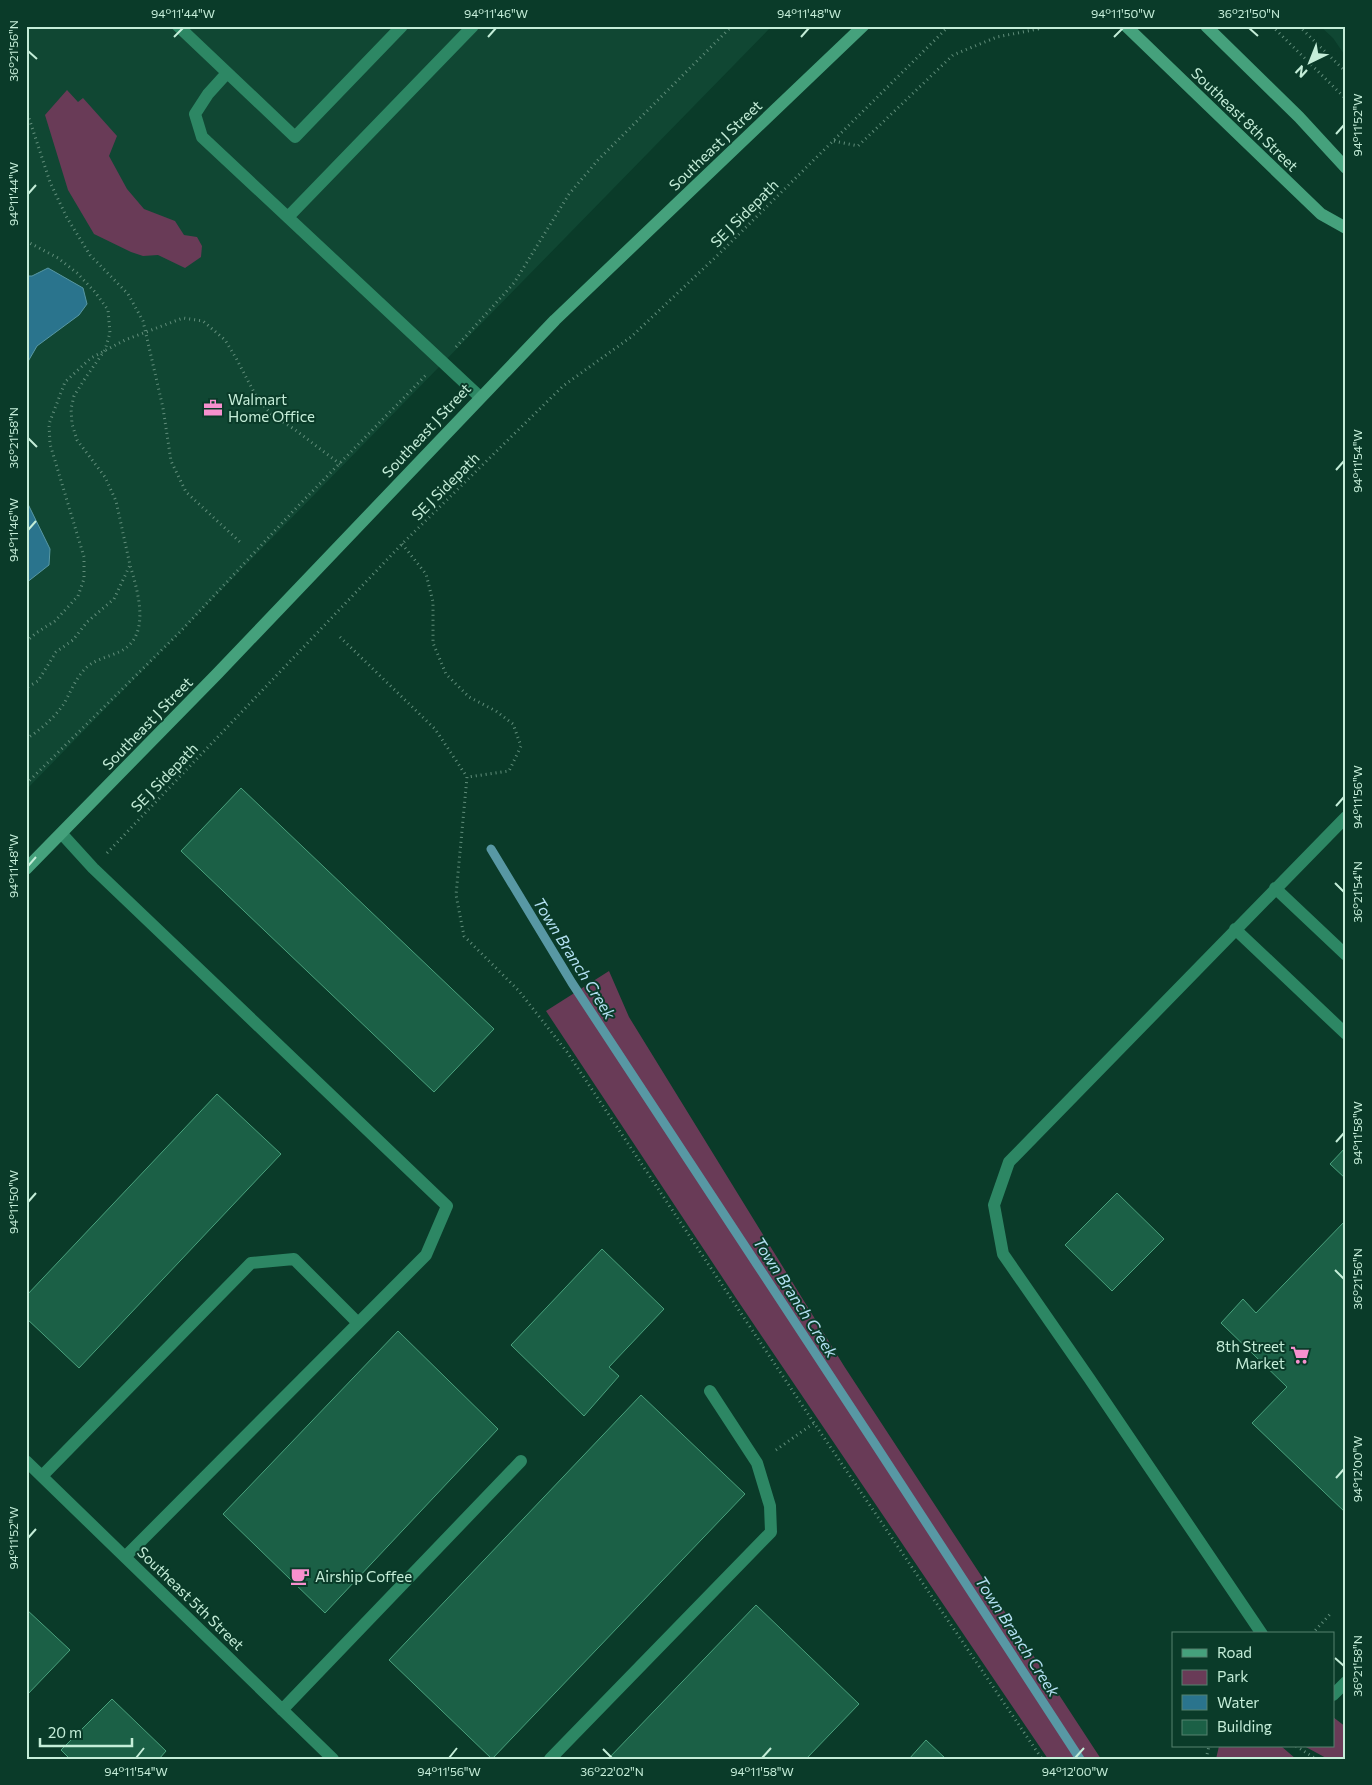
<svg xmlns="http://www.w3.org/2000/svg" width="1372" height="1785" viewBox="0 0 1372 1785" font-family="Commissioner,sans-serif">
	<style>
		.built { fill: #104733 }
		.green { fill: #693b57 }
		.water { fill: #2a748d; stroke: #5898a4 }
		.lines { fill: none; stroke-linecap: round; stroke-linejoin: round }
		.stream { stroke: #5898a4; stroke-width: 9 }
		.building { fill: #1b6046; stroke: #4aa17d }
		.path { stroke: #618e7b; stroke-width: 3; stroke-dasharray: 1 4; stroke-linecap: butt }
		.minor { stroke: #2d8764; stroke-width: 12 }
		.major { stroke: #45a17c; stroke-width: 12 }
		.ticks { fill: none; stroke: #c4edd8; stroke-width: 2 }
		.labels { text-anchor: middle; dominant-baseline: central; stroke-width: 4; stroke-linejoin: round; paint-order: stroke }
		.street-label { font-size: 15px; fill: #c4edd8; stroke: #0a3b29 }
		.poi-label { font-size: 15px; fill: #c4edd8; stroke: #0a3b29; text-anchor: start }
		.water-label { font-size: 16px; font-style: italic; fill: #b4e1f3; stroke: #0a3b29 }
		.neatline { fill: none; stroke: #c4edd8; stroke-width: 2 }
		.ticks-label { font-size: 12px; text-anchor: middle; fill: #c4edd8 }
	</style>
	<rect width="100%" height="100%" fill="#0a3b29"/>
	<path class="built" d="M 26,26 L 772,26 L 26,790 Z
		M 1320,26 L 1346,26 L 1346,57 L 1333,38 Z"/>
	<path class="green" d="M 67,90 L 78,102 L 83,98 L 117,136 L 109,156 L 127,189 L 144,209 L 175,221 L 184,235 L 197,237 L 202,246 L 201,257 L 185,268 L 158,255 L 143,256 L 131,252 L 94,234 L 68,190 L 45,115 Z
		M 609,971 L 629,1017 L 844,1366 L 1101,1759 L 1048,1759 L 738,1301 L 546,1011 Z
		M 1333,1717 L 1346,1727 L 1346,1759 L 1328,1759 L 1304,1746 L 1333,1746 Z
		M 1219,1746 L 1281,1746 L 1296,1759 L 1216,1759 Z"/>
	<path class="water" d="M 48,268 L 83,288 L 87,304 L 79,315 L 37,346 L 26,365 L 26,276 L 32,276 Z
		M 26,500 L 50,549 L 49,565 L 26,583 Z"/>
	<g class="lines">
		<path class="stream" d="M 491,849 L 572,983 L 873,1441 L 1080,1759"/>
	</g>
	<path class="building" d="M 241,788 L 494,1029 L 434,1092 L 181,851 Z
		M 217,1094 L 281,1154 L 79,1368 L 26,1318 L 26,1296 Z
		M 1346,1147 L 1346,1179 L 1330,1164 Z
		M 1117,1193 L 1164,1239 L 1112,1291 L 1065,1245 Z
		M 1346,1220 L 1346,1513 L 1252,1423 L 1287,1387 L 1221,1323 L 1243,1299 L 1256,1313 Z
		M 602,1249 L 664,1309 L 609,1367 L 619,1376 L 584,1416 L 511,1345 Z
		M 398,1331 L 498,1429 L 325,1613 L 223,1514 Z
		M 641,1395 L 745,1494 L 492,1759 L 389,1660 Z
		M 756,1605 L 859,1704 L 806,1759 L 608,1759 Z
		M 26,1609 L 70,1650 L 26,1696 Z
		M 112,1699 L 166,1751 L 159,1759 L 70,1759 L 61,1750 Z
		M 926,1740 L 946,1759 L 909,1759 Z"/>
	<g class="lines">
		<path class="path" d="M 1272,26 L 1346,99
			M 1299,26 L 1346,72
			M 26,109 L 50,182 L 66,216 L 90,255 L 128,294 L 143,321 L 163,408 L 171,461 L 186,492 L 240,542
			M 834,141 L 858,146 L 953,55 L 997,37 L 1038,29 L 1042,26
			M 26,241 L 58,258 L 77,273 L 95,292 L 108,310 L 110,333 L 105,350 L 84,380 L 74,396 L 71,409 L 72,424 L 77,440 L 105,477 L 116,501 L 130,565 L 114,599 L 87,622 L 73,640 L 56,652 L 38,681 L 26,688
			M 456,347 L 514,283 L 569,194 L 598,160 L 732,26
			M 402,544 L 426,574 L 433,602 L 433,643 L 446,674 L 469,697 L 496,711 L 513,724 L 521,746 L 509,771 L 468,777
			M 340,637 L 435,729 L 467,777 L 456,895 L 464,936 L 519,991 L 567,1052 L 814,1423 L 1042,1759
			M 26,642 L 36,633 L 55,621 L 78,596 L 84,579 L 84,557 L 50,444 L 49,424 L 65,382 L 91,358 L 125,340 L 183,318 L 203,321 L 225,340 L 236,358 L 256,396 L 271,414 L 294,429 L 340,464
			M 26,739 C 39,731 54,718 63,705 C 70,694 75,679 85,669 C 93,660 108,657 119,652 C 152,637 138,592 130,565
			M 26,784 L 180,632 L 298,506 L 426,375
			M 107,853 L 402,544 L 563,386 L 631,337 L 720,253 L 949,26
			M 776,1450 L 814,1423
			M 1312,1634 L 1332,1612
			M 1296,1746 L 1316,1759
			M 1206,1759 L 1209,1746"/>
		<path class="minor" d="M 178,26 L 295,137 L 402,26
			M 227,73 L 208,94 L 195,114 L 202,137 L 480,397
			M 288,217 L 473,26
			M 62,834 L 93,868 L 447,1206 L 426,1255 L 125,1557
			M 1275,888 L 1346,955
			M 1235,929 L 1346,1034
			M 26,1461 L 333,1759
			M 42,1476 L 251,1263 L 294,1259 L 358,1323
			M 1262,1634 L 1089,1378 L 1003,1254 L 994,1205 L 1009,1162 L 1346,817
			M 1333,1695 L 1346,1682
			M 282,1710 L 521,1461
			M 550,1759 L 771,1532 L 770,1506 L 757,1463 L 710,1391"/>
		<path class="major" d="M 1126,26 L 1321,214 L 1346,228
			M 1206,26 L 1299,117 L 1346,168
			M 26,869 L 217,674 L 555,320 L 863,26"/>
	</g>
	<path class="ticks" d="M 1249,28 L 1258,36M 174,37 L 183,28M 488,37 L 496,28M 801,37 L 809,28M 1114,37 L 1123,28M 28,51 L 37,59M 1336,134 L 1344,125M 28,194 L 36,185M 28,438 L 37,447M 1336,470 L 1344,461M 28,530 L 36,521M 1336,806 L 1344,797M 28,866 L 36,857M 1335,883 L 1344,892M 1336,1142 L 1344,1133M 28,1202 L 36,1193M 1335,1270 L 1344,1279M 1336,1478 L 1344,1469M 28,1538 L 36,1529M 1335,1658 L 1344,1666M 603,1749 L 612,1758M 136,1758 L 144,1748M 449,1758 L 457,1748M 762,1758 L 771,1748M 1075,1758 L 1084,1748"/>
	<defs>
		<g id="office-bare" transform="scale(1.5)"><path d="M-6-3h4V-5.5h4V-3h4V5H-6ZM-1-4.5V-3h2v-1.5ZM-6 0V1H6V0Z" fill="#f790ce" stroke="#0a3b29" stroke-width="2.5" paint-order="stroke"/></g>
		<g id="supermarket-bare" transform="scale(1.5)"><path d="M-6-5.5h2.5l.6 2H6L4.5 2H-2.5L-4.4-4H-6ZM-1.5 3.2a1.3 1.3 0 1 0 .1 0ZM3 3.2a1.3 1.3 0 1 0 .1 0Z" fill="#f790ce" stroke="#0a3b29" stroke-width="2.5" paint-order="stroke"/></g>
		<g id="cafe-bare" transform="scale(1.5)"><path d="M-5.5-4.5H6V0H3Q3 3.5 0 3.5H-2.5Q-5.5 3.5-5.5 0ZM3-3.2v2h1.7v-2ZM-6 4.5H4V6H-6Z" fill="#f790ce" stroke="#0a3b29" stroke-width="2.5" paint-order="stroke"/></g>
	</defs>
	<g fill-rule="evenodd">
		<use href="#office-bare" x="213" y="408"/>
		<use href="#supermarket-bare" x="1300" y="1355"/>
		<use href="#cafe-bare" x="300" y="1576"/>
	</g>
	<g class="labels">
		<g class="street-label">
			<text transform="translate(1245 119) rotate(44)">Southeast 8th Street</text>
			<text transform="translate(715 145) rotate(-44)">Southeast J Street</text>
			<text transform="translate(744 213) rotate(-45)">SE J Sidepath</text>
			<text transform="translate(426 430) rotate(-47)">Southeast J Street</text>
			<text transform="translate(445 486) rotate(-45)">SE J Sidepath</text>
			<text transform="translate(147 723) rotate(-46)">Southeast J Street</text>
			<text transform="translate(164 777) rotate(-46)">SE J Sidepath</text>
			<text transform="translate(191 1598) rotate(44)">Southeast 5th Street</text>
		</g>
		<g class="poi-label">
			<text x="228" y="399">Walmart<tspan x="228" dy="17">Home Office</tspan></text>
			<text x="1285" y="1346" text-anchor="end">8th Street<tspan x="1285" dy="17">Market</tspan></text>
			<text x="315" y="1576">Airship Coffee</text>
		</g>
		<g class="water-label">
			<text transform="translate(575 958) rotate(58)">Town Branch Creek</text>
			<text transform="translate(796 1297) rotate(57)">Town Branch Creek</text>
			<text transform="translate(1018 1636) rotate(57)">Town Branch Creek</text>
		</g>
	</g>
	<rect width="1372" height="1785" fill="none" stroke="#0a3b29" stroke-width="55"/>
	<rect x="1172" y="1632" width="162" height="115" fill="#0a3b29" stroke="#54826f"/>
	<rect x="1182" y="1649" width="25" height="8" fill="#45a17c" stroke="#54826f"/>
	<text x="1217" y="1658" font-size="15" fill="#c4edd8">Road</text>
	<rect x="1182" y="1670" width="25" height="15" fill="#693b57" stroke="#54826f"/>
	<text x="1217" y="1682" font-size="15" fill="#c4edd8">Park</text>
	<rect x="1182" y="1695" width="25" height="15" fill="#2a748d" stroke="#54826f"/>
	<text x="1217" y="1708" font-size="15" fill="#c4edd8">Water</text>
	<rect x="1182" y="1720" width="25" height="15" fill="#1b6046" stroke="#54826f"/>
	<text x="1217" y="1732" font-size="15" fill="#c4edd8">Building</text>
	<g transform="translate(1310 62) rotate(223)" stroke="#0a3b29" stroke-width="4" paint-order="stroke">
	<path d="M0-4L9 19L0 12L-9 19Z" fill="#c4edd8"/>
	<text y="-8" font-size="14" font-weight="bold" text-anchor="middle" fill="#c4edd8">N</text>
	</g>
	<path d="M40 1738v8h92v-8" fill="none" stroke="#c4edd8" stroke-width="2.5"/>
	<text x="48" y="1738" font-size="15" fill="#c4edd8" stroke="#0a3b29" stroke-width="4" paint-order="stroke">20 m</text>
	<rect x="28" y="28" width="1316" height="1730" class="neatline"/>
	<g class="ticks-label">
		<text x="183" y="18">94°11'44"W</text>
		<text x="496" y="18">94°11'46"W</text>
		<text x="809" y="18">94°11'48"W</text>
		<text x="1123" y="18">94°11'50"W</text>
		<text x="1249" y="18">36°21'50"N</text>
		<text transform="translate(14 51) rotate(-90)" y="4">36°21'56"N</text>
		<text transform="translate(1358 125) rotate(-90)" y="4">94°11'52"W</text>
		<text transform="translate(14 194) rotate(-90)" y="4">94°11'44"W</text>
		<text transform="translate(14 438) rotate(-90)" y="4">36°21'58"N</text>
		<text transform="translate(1358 461) rotate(-90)" y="4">94°11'54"W</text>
		<text transform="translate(14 530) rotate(-90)" y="4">94°11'46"W</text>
		<text transform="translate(1358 797) rotate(-90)" y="4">94°11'56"W</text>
		<text transform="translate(14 866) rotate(-90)" y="4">94°11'48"W</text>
		<text transform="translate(1358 892) rotate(-90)" y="4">36°21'54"N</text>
		<text transform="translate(1358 1133) rotate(-90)" y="4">94°11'58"W</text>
		<text transform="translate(14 1202) rotate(-90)" y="4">94°11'50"W</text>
		<text transform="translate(1358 1279) rotate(-90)" y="4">36°21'56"N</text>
		<text transform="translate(1358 1469) rotate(-90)" y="4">94°12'00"W</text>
		<text transform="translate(14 1538) rotate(-90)" y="4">94°11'52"W</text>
		<text transform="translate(1358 1666) rotate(-90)" y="4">36°21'58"N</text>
		<text x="136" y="1776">94°11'54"W</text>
		<text x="449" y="1776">94°11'56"W</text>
		<text x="612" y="1776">36°22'02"N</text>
		<text x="762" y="1776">94°11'58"W</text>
		<text x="1075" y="1776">94°12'00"W</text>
	</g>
</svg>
